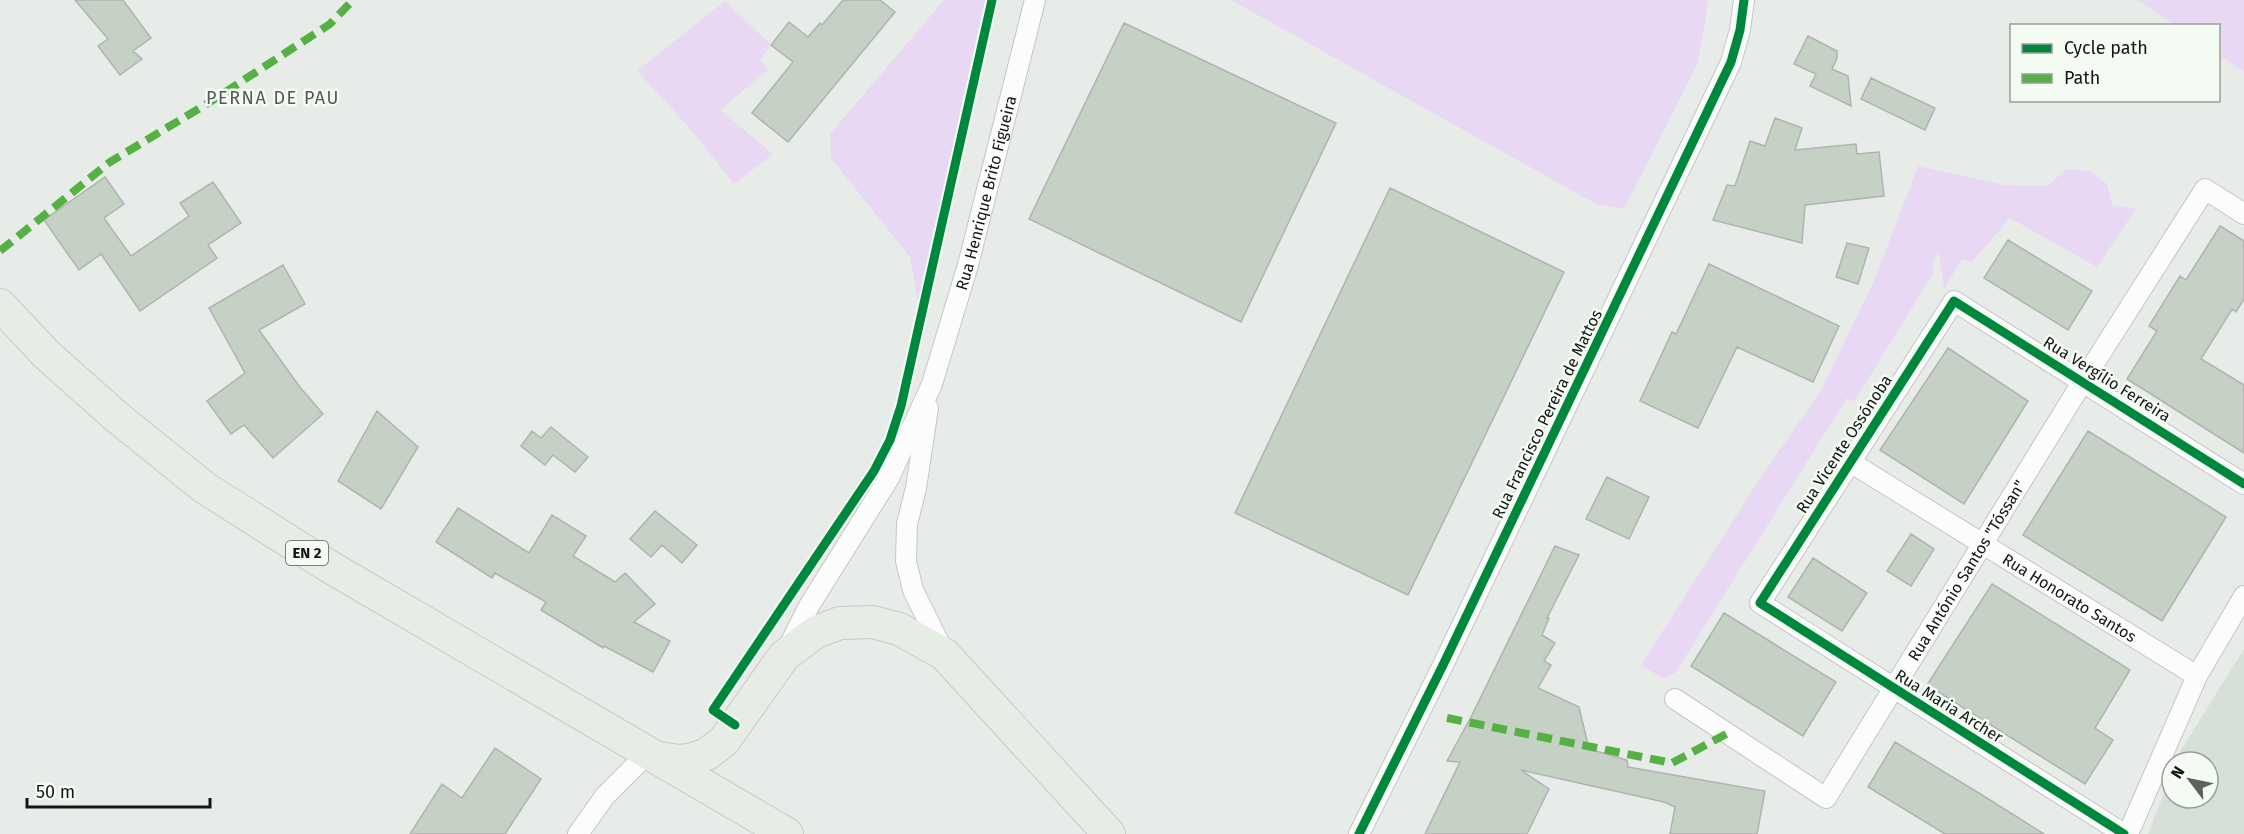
<svg xmlns="http://www.w3.org/2000/svg" width="2244" height="834" viewBox="0 0 2244 834" font-family="'Fira Sans',sans-serif">
	<style>
		.built { fill: #d7e0d6 }
		.green { fill: #e8d8f4 }
		.building { fill: #c5d1c5; stroke: #b0b3b0; stroke-width: 1.5 }
		.lines { fill: none; stroke-linecap: round; stroke-linejoin: round }
		.street-casing { stroke: #c4c6c4; stroke-width: 22 }
		.primary-casing { stroke: #c8c9c8; stroke-width: 34 }
		.street { stroke: #fcfcfc; stroke-width: 20 }
		.primary { stroke: #e5ede5; stroke-width: 32 }
		.quiet { stroke: #55b144; stroke-width: 8; stroke-dasharray: 15 8; stroke-linecap: butt }
		.cycleway-casing { stroke: #f3fbf3; stroke-width: 13 }
		.cycleway { stroke: #00873e; stroke-width: 9 }
		.labels { text-anchor: middle; dominant-baseline: central; stroke-width: 5; stroke-linejoin: round; paint-order: stroke }
		.shield { fill: #f3fbf3; stroke: #575b57; stroke-width: 1.5 }
		.shield-label { font-size: 15px; font-weight: bold; fill: #141614 }
		.street-label { font-size: 16px; fill: #141614; stroke: #f3fbf3 }
		.neighbourhood-label { font-size: 18px; letter-spacing: 1.5px; fill: #535a53; stroke: #f3fbf3 }
	</style>
	<rect width="100%" height="100%" fill="#e8ece8"/>
	<path class="built" d="M 2244,649 L 2244,834 L 2148,834 L 2172,773 L 2172,798 L 2208,798 L 2208,762 L 2176,762 L 2181,750 Z"/>
	<path class="green" d="M 944,0 L 985,0 L 927,267 L 920,313 L 910,257 L 831,158 L 830,134 Z
		M 1231,0 L 1707,0 L 1706,19 L 1697,65 L 1624,209 L 1596,204 Z
		M 2137,0 L 2244,0 L 2244,72 L 2219,55 L 2218,26 L 2175,25 Z
		M 725,1 L 771,45 L 760,59 L 768,70 L 720,110 L 773,154 L 734,184 L 686,124 L 637,71 Z
		M 1918,166 L 2004,185 L 2047,186 L 2067,169 L 2089,171 L 2107,184 L 2112,205 L 2136,209 L 2097,267 L 2010,218 L 1972,262 L 1962,259 L 1944,289 L 1939,252 L 1932,263 L 1934,272 L 1854,402 L 1847,398 L 1676,672 L 1664,679 L 1641,665 L 1759,480 L 1821,390 L 1874,281 Z"/>
	<path class="building" d="M 75,0 L 123,0 L 151,38 L 133,51 L 142,59 L 120,75 L 98,46 L 108,39 Z
		M 843,0 L 880,0 L 895,12 L 788,142 L 752,113 L 793,62 L 771,45 L 789,22 L 808,37 L 820,23 L 822,25 Z
		M 1124,23 L 1336,123 L 1241,322 L 1029,219 Z
		M 1808,36 L 1837,51 L 1837,58 L 1832,69 L 1848,76 L 1851,106 L 1810,86 L 1816,74 L 1794,64 Z
		M 1871,78 L 1935,108 L 1925,130 L 1861,99 Z
		M 1775,118 L 1802,128 L 1795,150 L 1856,144 L 1857,154 L 1879,152 L 1884,196 L 1805,205 L 1802,243 L 1713,220 L 1727,185 L 1735,186 L 1750,141 L 1765,146 Z
		M 105,177 L 124,204 L 104,218 L 131,256 L 189,216 L 180,203 L 213,182 L 241,223 L 208,245 L 217,258 L 140,311 L 101,254 L 79,270 L 44,220 Z
		M 1390,188 L 1564,272 L 1408,595 L 1235,513 Z
		M 2220,226 L 2244,241 L 2244,299 L 2236,312 L 2232,309 L 2201,359 L 2244,385 L 2244,453 L 2127,379 L 2157,331 L 2149,326 L 2180,276 L 2186,280 Z
		M 2008,240 L 2092,291 L 2068,330 L 1984,278 Z
		M 1847,243 L 1869,248 L 1858,284 L 1836,277 Z
		M 1709,264 L 1839,326 L 1813,382 L 1737,347 L 1698,428 L 1640,401 L 1672,332 L 1676,334 Z
		M 283,265 L 305,304 L 259,330 L 299,386 L 323,414 L 273,458 L 244,425 L 231,434 L 207,401 L 245,373 L 209,308 Z
		M 1948,348 L 2028,401 L 1964,504 L 1880,450 Z
		M 377,411 L 418,447 L 381,509 L 338,481 Z
		M 551,427 L 588,457 L 575,472 L 553,455 L 545,465 L 521,446 L 532,431 L 541,438 Z
		M 2088,431 L 2226,517 L 2162,621 L 2023,535 Z
		M 1607,477 L 1649,497 L 1629,539 L 1586,519 Z
		M 458,508 L 529,553 L 552,515 L 586,536 L 573,556 L 615,582 L 625,573 L 655,604 L 634,622 L 670,641 L 653,672 L 604,646 L 603,648 L 541,610 L 546,602 L 495,573 L 492,578 L 436,542 Z
		M 655,511 L 697,545 L 682,563 L 662,545 L 651,557 L 630,539 Z
		M 1911,534 L 1934,549 L 1911,586 L 1887,571 Z
		M 1555,546 L 1579,555 L 1547,618 L 1549,618 L 1542,635 L 1555,643 L 1544,661 L 1551,665 L 1538,688 L 1579,707 L 1589,749 L 1627,760 L 1628,767 L 1765,791 L 1757,834 L 1670,834 L 1675,807 L 1664,802 L 1521,770 L 1549,789 L 1527,834 L 1425,834 L 1460,762 L 1447,761 L 1472,715 Z
		M 1813,558 L 1867,593 L 1842,631 L 1788,597 Z
		M 1992,584 L 2130,670 L 2095,728 L 2113,740 L 2085,784 L 1927,685 Z
		M 1724,613 L 1836,682 L 1803,736 L 1691,666 Z
		M 1895,742 L 1982,795 L 2044,834 L 1945,834 L 1868,787 Z
		M 495,748 L 541,779 L 505,834 L 410,834 L 442,784 L 462,798 Z"/>
	<g class="lines">
		<g class="street-casing">
			<g id="street">
				<path d="M 928,408 L 916,488 L 907,524 L 906,561 L 913,590 L 944,653"/>
				<path id="s1" d="M 1850,462 L 2197,676"/>
				<path id="s2" d="M 788,648 L 809,606 L 889,478 L 932,384 L 968,265 L 1035,0"/>
				<path id="s3" d="M 1675,699 L 1826,798 L 2083,381 L 2205,189 L 2244,214"/>
				<path d="M 578,834 L 605,796 L 648,753"/>
				<path d="M 1359,834 L 1444,663 L 1731,62 L 1740,30 L 1744,0"/>
				<path d="M 2124,834 L 1760,603 L 1954,301 L 2244,484"/>
				<path d="M 2128,834 L 2197,676 L 2244,596"/>
			</g>
		</g>
		<g class="primary-casing">
			<path id="primary" d="M 0,305 L 46,354 L 74,379 L 118,418 L 205,488 L 325,564 L 787,834
				M 659,758 L 680,761 L 693,759 L 707,754 L 724,741 L 784,656 L 816,632 L 840,623 L 873,622 L 899,629 L 944,654 L 1109,834"/>
		</g>
		<use href="#street" class="street"/>
		<use href="#primary" class="primary"/>
		<path class="quiet" d="M 0,251 L 110,162 L 210,102 L 330,24 L 353,0
			M 1447,718 L 1672,763 L 1728,733"/>
		<g class="cycleway-casing">
			<path id="cycleway" d="M 735,725 L 713,710 L 874,471 L 890,440 L 901,406 L 992,0
				M 1359,834 L 1444,663 L 1731,62 L 1740,30 L 1744,0
				M 2124,834 L 1760,603 L 1954,301 L 2244,484"/>
		</g>
		<use href="#cycleway" class="cycleway"/>
	</g>
	<g class="labels">
		<rect class="shield" x="286" y="541" width="42" height="24" rx="4.5"/>
		<g class="shield-label">
			<text x="307" y="553">EN 2</text>
		</g>
		<g class="street-label">
			<text stroke="none"><textPath href="#s2" startOffset="500">Rua Henrique Brito Figueira</textPath></text>
			<text transform="translate(2107 379) rotate(32)">Rua Vergílio Ferreira</text>
			<text transform="translate(1547 414) rotate(-64)">Rua Francisco Pereira de Mattos</text>
			<text transform="translate(1844 444) rotate(-57)">Rua Vicente Ossónoba</text>
			<text stroke="none"><textPath href="#s3" startOffset="448">Rua António Santos "Tóssan"</textPath></text>
			<text stroke="none"><textPath href="#s1" startOffset="258">Rua Honorato Santos</textPath></text>
			<text transform="translate(1949 706) rotate(32)">Rua Maria Archer</text>
		</g>
		<g class="neighbourhood-label">
			<text x="273" y="98">PERNA DE PAU</text>
		</g>
	</g>
	<rect x="2010" y="24" width="210" height="78" fill="#f3fbf3" stroke="#9a9f9a" stroke-width="1.5"/>
	<rect x="2022" y="44" width="30" height="9" fill="#00873e" stroke="#9a9f9a" stroke-width="1.5"/>
	<text x="2064" y="54" font-size="18" fill="#141614">Cycle path</text>
	<rect x="2022" y="74" width="30" height="9" fill="#55b144" stroke="#9a9f9a" stroke-width="1.5"/>
	<text x="2064" y="84" font-size="18" fill="#141614">Path</text>
	<g transform="translate(2190 780) rotate(302)"><circle r="28" fill="#f3fbf3" stroke="#9a9f9a" stroke-width="1.5"/>
	<path d="M0-4.5L10 22L0 15L-10 22Z" fill="#5e615e"/>
	<text y="-9" font-size="16" font-weight="bold" text-anchor="middle" fill="#141614">N</text>
	</g>
	<path d="M27 798v9h183v-9" fill="none" stroke="#141614" stroke-width="3"/>
	<text x="36" y="798" font-size="18" fill="#141614" stroke="#f3fbf3" stroke-width="4.5" paint-order="stroke">50 m</text>
</svg>
